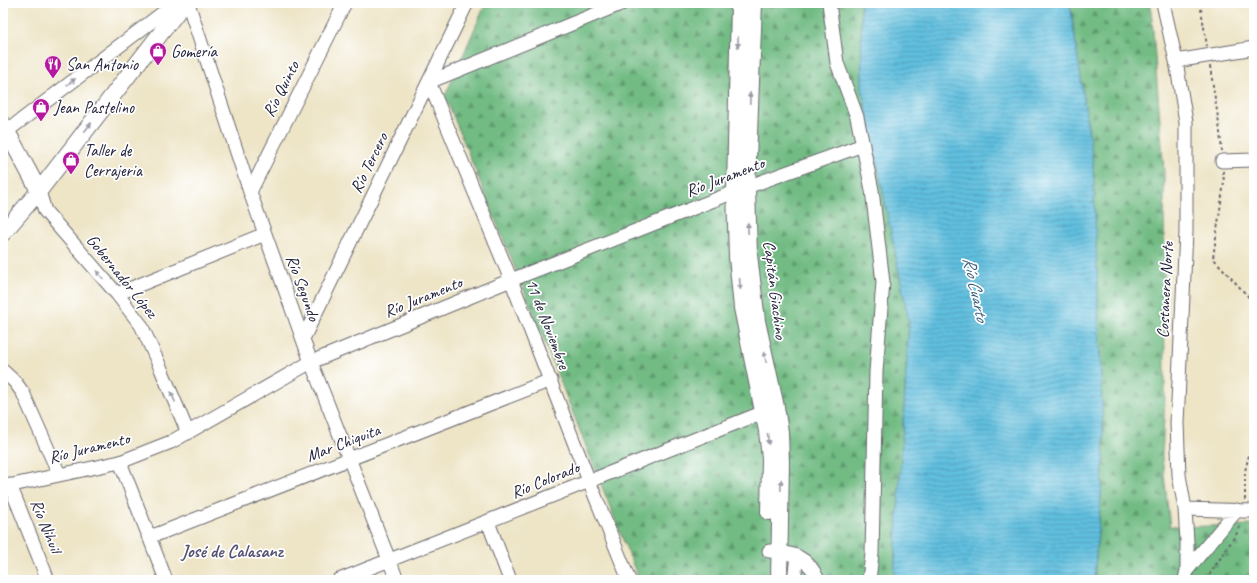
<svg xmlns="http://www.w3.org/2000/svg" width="1257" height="583" viewBox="0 0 1257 583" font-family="Caveat,sans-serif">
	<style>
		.forest { fill: url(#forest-firs); stroke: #4a6f60 }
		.water { fill: url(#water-rules); stroke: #42708d }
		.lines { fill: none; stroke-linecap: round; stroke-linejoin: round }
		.minor-casing { stroke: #69666c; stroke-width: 15 }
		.major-casing { stroke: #69666c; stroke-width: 18 }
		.path { stroke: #69666c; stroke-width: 2; stroke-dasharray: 3 3; stroke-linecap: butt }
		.minor { stroke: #fff; stroke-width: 13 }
		.major { stroke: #fff; stroke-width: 16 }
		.oneway { fill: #9c9ca7 }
		.labels { text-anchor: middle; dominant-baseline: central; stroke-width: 3.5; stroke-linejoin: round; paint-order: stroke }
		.poi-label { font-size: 17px; fill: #22223b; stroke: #fff; text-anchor: start }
		.street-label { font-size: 17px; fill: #22223b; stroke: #fff }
		.water-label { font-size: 18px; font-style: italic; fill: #3b617d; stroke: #fff }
		.neighbourhood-label { font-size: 18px; font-weight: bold; fill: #555272; stroke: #fff }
	</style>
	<defs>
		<pattern id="forest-firs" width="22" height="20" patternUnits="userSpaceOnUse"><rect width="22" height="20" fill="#72bc84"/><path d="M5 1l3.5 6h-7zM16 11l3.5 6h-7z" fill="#5d986d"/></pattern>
		<pattern id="water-rules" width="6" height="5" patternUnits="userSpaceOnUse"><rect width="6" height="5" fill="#61bfdf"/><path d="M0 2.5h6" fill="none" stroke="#509bb6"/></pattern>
	</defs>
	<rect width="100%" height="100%" fill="#fff"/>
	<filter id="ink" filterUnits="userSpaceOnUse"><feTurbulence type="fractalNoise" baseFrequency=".025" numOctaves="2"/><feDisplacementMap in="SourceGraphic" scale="8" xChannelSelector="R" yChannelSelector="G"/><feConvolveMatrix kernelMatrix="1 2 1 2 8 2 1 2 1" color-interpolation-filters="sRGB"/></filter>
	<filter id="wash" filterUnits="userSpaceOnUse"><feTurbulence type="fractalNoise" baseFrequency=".012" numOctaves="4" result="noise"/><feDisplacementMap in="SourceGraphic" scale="16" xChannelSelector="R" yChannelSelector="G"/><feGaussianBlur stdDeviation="0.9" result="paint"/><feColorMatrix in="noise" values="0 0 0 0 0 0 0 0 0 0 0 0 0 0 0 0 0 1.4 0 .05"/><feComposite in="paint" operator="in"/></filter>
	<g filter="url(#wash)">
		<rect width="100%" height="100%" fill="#eee5c7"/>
		<path class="forest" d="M 486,3 L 763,3 L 771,8 L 772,3 L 861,3 L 862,88 L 909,322 L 894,580 L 639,580 L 526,295 L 445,96 Z
			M 1070,3 L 1149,3 L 1152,18 L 1164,172 L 1165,397 L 1162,457 L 1170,527 L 1254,525 L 1254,580 L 1094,580 L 1104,459 L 1093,163 Z"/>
		<path class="water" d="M 861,3 L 1070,3 L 1093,163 L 1104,459 L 1094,580 L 894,580 L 909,322 L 862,88 Z"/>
	</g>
	<g filter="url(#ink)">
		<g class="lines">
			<g class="minor-casing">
				<path id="minor" d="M 188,3 L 250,192 L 311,362 L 397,580
					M 829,3 L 837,63 L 857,117 L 872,190 L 883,282 L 876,372 L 872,554 L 869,580
					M 1163,3 L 1176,61 L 1186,122 L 1186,232 L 1177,423 L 1179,475 L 1185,509 L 1187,542 L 1187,570 L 1185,580
					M 1176,61 L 1254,48
					M 429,82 L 511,280 L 589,481 L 629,580
					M 429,82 L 623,3
					M 3,134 L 164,12 L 181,3
					M 1222,161 L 1254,160
					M 39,191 L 45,211 L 117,294 L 141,325 L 161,369 L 188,433
					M 250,192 L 345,3
					M 117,294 L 265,234
					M 303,339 L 467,3
					M 3,371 L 15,382 L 23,393 L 59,474
					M 120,462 L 166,580
					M 10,485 L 48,580
					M 3,487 L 120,462 L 171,442 L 311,362 L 511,280 L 747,187 L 863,145
					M 1185,509 L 1254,511
					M 488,522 L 510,580
					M 148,536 L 158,534 L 551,380
					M 769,551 C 792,552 809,557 818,580
					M 1187,570 L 1237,510
					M 339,580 L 764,412
					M 794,580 L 797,556"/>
			</g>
			<g class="major-casing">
				<path id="major" d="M 739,3 L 735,191 L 737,257 L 742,308 L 767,431 L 770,458 L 769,512
					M 754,3 L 747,187 L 749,255 L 757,321 L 776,407 L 780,432 L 781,463 L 779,580
					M 3,124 L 39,191
					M 3,233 L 39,191 L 184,3"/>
			</g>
			<path class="path" d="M 1200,3 L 1207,46
				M 1210,66 L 1219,124 L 1222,151
				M 1223,171 L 1224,182 L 1213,258 L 1254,303
				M 1245,500 L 1245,471 L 1254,435
				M 1206,580 L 1237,533 L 1240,525"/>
			<use href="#minor" class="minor"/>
			<use href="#major" class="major"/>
		</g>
		<defs><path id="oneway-solid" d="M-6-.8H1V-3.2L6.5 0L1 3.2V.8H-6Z"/></defs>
		<g class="oneway">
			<use href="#oneway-solid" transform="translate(738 42) rotate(91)"/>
			<use href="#oneway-solid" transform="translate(71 82) rotate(-37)"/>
			<use href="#oneway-solid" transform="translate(750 98) rotate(-88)"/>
			<use href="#oneway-solid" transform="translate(88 127) rotate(-52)"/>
			<use href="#oneway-solid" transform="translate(748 228) rotate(-92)"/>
			<use href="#oneway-solid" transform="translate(100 275) rotate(-131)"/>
			<use href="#oneway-solid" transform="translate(740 284) rotate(85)"/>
			<use href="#oneway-solid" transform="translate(765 357) rotate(-103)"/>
			<use href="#oneway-solid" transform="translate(173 397) rotate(-113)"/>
			<use href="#oneway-solid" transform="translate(768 439) rotate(85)"/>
			<use href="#oneway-solid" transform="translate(781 485) rotate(-88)"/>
		</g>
	</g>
	<defs>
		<g id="shop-pin" transform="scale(0.9)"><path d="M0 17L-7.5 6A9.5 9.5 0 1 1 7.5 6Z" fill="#b5179e" stroke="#fff"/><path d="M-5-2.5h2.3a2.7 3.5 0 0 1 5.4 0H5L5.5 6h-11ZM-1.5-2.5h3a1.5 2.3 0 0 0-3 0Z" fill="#fff"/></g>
		<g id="restaurant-pin" transform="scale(0.9)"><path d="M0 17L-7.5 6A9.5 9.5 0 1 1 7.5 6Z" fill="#b5179e" stroke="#fff"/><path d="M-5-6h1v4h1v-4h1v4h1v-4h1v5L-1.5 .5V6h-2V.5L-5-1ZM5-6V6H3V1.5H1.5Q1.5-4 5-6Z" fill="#fff"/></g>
	</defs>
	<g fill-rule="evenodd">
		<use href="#shop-pin" x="158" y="51"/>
		<use href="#restaurant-pin" x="53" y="64"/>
		<use href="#shop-pin" x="41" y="107"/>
		<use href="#shop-pin" x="71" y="160"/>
	</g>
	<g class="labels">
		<g class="poi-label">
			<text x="171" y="51">Gomería</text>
			<text x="66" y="64">San Antonio</text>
			<text x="54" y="107">Jean Pastelino</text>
			<text x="84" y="150">Taller de<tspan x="84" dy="20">Cerrajeria</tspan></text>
		</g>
		<g class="street-label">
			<text transform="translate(281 89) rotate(-63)">Río Quinto</text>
			<text transform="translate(369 163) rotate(-64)">Río Tercero</text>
			<text transform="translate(725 177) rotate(-21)">Río Juramento</text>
			<text transform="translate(122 276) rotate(51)">Gobernador López</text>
			<text transform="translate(303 288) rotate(70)">Río Segundo</text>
			<text transform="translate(775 290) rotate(83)">Capitán Giachino</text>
			<text transform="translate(1165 290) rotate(-87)">Costanera Norte</text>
			<text transform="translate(423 297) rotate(-22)">Río Juramento</text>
			<text transform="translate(548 324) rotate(69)">11 de Noviembre</text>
			<text transform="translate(343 443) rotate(-21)">Mar Chiquita</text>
			<text transform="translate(89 448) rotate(-14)">Río Juramento</text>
			<text transform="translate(545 480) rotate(-22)">Río Colorado</text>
			<text transform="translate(46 526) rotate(68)">Río Nihuil</text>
		</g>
		<g class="water-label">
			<text transform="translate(976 289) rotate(78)">Río Cuarto</text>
		</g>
		<g class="neighbourhood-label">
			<text x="232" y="551">José de Calasanz</text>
		</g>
	</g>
	<rect width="1257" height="583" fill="none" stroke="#fff" stroke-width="16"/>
</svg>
